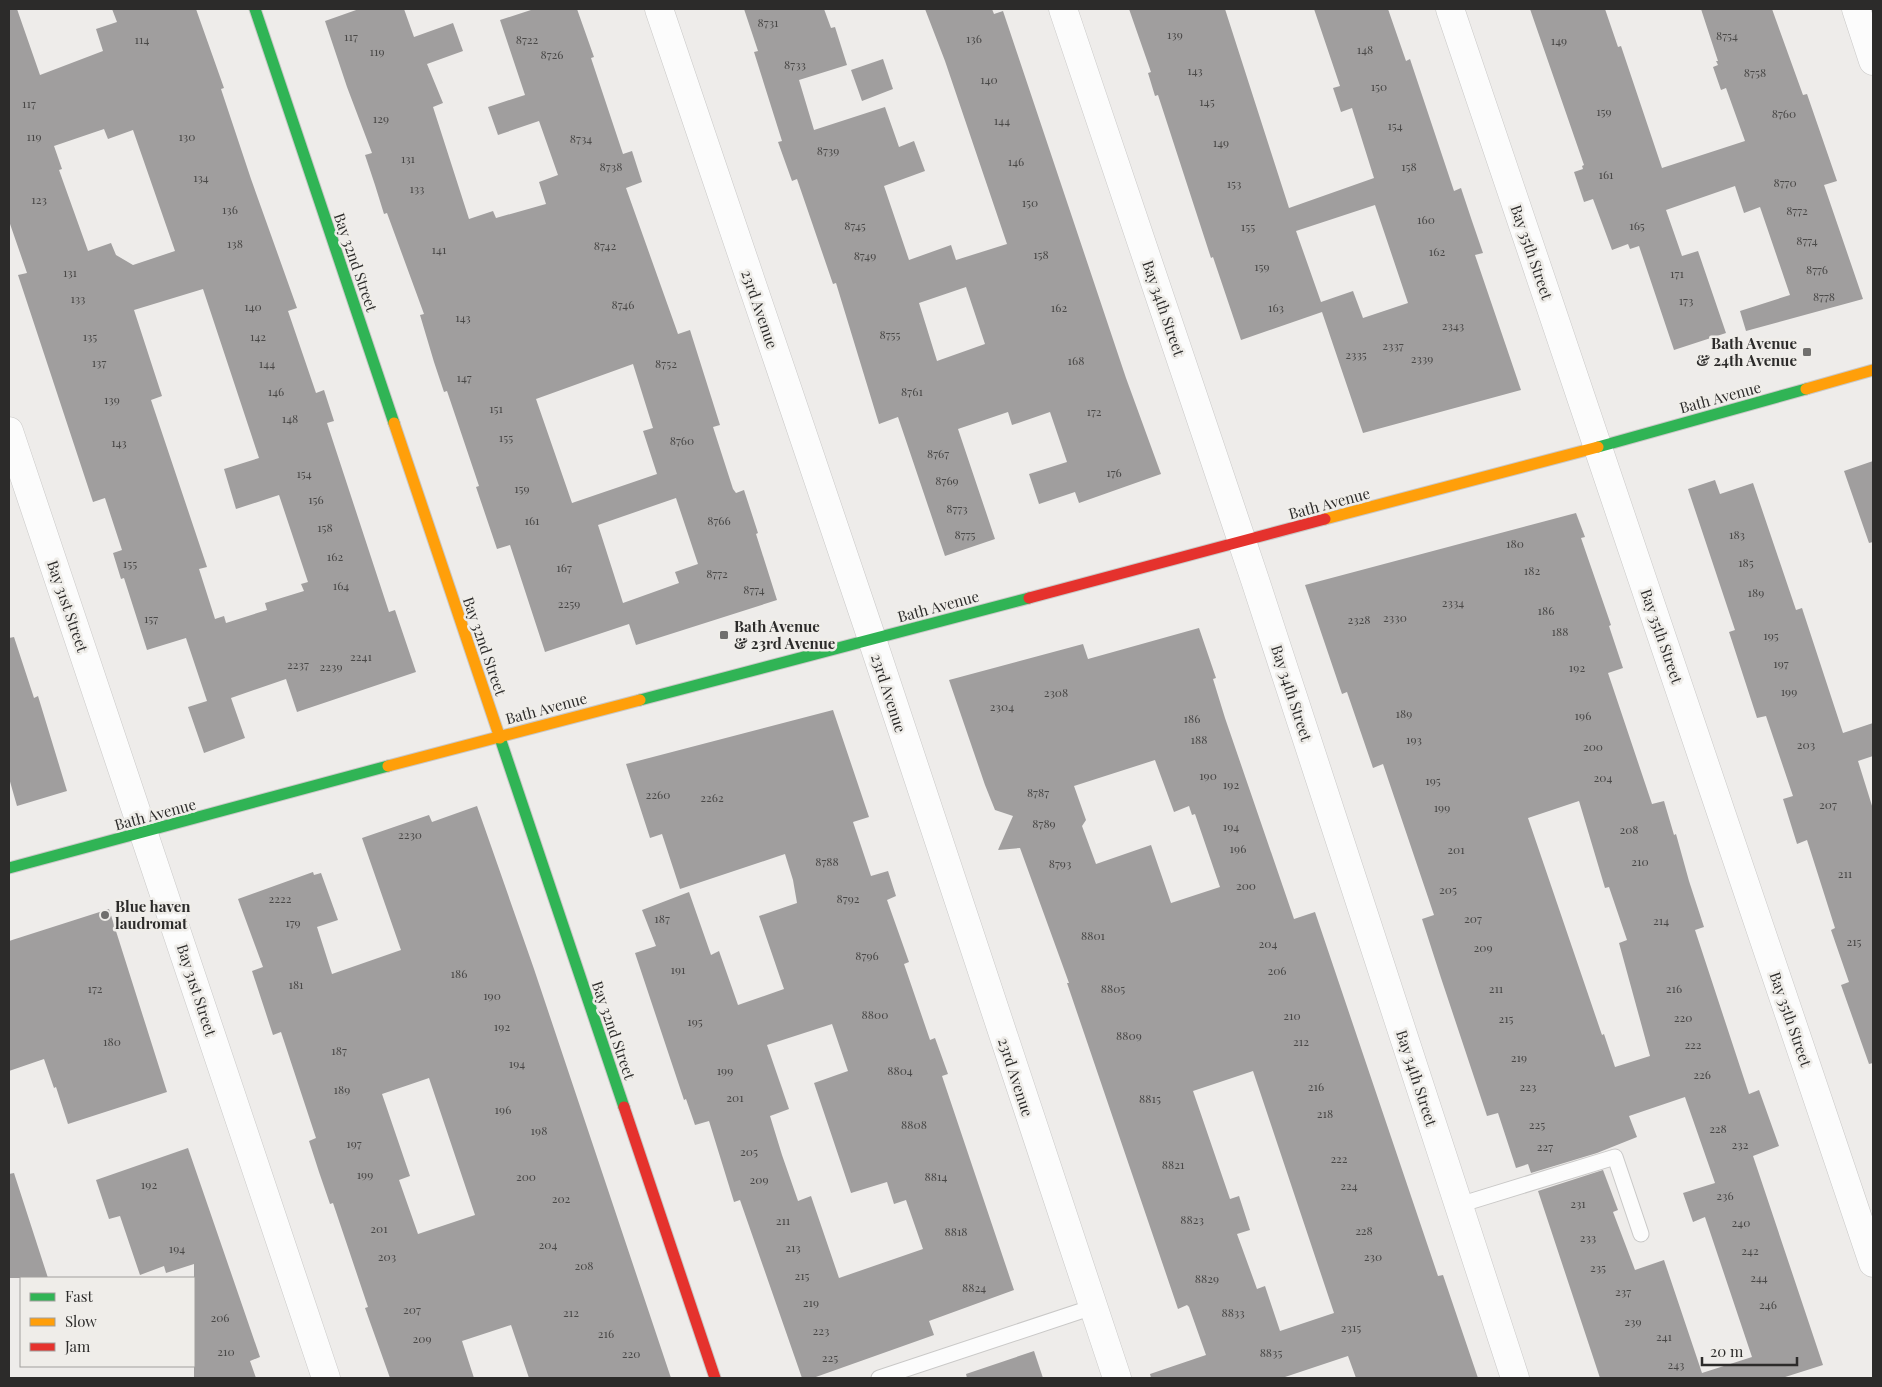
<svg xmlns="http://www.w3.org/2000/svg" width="1882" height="1387" viewBox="0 0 1882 1387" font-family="'Playfair Display',serif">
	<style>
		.building { fill: #a09e9e; fill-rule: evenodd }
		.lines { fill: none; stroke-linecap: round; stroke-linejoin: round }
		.lane-casing { stroke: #c9c8c7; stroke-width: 17 }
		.street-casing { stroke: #c9c8c7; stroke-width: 29 }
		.fast-casing { stroke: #c9c8c7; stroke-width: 13 }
		.slow-casing { stroke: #c9c8c7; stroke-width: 13 }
		.jam-casing { stroke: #c9c8c7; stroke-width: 13 }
		.lane { stroke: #fcfcfc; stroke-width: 15 }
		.street { stroke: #fcfcfc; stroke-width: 28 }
		.fast { stroke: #30b455; stroke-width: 11 }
		.slow { stroke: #ff9f0a; stroke-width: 11 }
		.jam { stroke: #e5322d; stroke-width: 11 }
		.poi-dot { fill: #706f6d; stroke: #efede9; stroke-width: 2 }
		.labels { text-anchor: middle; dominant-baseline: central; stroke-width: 5; stroke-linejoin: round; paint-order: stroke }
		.number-label { font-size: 12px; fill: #494847 }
		.street-label { font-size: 15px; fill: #2c2b2a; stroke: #efede9 }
		.poi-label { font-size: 15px; font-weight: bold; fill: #2c2b2a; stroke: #efede9; text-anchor: start }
	</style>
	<rect width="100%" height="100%" fill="#eeecea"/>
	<path class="building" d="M 9,9 L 17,9 L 40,75 L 103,51 L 96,29 L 117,22 L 112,9 L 196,9 L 224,88 L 221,89 L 251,179 L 297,308 L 288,311 L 316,393 L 324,390 L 334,421 L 327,423 L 389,612 L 395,610 L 416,672 L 297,712 L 286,679 L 231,698 L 245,738 L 204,753 L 188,707 L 207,701 L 186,638 L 147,650 L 124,578 L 121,579 L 113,553 L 122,550 L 105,498 L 93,502 L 18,275 L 27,273 L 9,221 ZM 104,129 L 108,139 L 133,130 L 175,251 L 133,265 L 116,255 L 111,243 L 88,251 L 59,170 L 62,169 L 54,146 ZM 203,289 L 259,458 L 224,469 L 236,509 L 279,495 L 308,582 L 301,584 L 304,591 L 265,603 L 267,610 L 226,623 L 224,616 L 215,619 L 199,569 L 207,567 L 151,400 L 162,396 L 134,310 Z
		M 359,9 L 404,9 L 414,37 L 453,23 L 463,51 L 427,64 L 443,103 L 433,107 L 469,219 L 493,211 L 496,218 L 546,204 L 539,182 L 558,175 L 539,121 L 498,135 L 488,107 L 525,95 L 500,20 L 534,9 L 577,9 L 594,57 L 591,58 L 623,154 L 632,151 L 642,182 L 626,188 L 678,334 L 690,330 L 720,425 L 713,427 L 733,489 L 736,493 L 744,490 L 758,533 L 756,534 L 777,600 L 636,645 L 629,624 L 545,652 L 510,545 L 497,549 L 476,487 L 479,486 L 447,391 L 444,392 L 434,362 L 420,315 L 424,314 L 387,213 L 384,214 L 375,185 L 365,155 L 372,153 L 347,87 L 325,21 ZM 633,364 L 653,428 L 643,431 L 657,474 L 572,503 L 536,399 ZM 676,498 L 698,564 L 675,572 L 679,583 L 623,603 L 598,525 Z
		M 744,9 L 824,9 L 831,28 L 835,27 L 847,65 L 799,80 L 814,130 L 885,107 L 899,147 L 914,141 L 925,171 L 884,186 L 909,260 L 951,245 L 956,260 L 1007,244 L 945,61 L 925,9 L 992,9 L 994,14 L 1003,11 L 1126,378 L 1161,474 L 1079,503 L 1075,492 L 1039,504 L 1029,474 L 1067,462 L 1050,412 L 1012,425 L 1008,412 L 958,429 L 995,539 L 945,556 L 898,417 L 879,424 L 836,283 L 833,284 L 797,179 L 792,181 L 778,142 L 782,141 L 754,52 L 758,51 ZM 966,287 L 985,344 L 937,361 L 919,303 Z
		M 1129,9 L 1225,9 L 1289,208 L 1374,178 L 1352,108 L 1341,112 L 1333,88 L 1340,86 L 1314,9 L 1388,9 L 1406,61 L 1410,59 L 1454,191 L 1461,188 L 1472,221 L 1483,253 L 1475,255 L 1521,390 L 1363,433 L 1322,312 L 1241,340 L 1213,257 L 1211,258 L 1158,95 L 1155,96 L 1148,73 L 1151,72 ZM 1375,205 L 1408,303 L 1363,318 L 1353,291 L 1321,302 L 1296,231 Z
		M 1530,9 L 1605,9 L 1618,47 L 1621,46 L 1662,168 L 1745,141 L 1726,88 L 1721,90 L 1713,67 L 1718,65 L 1716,61 L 1718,61 L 1701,9 L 1772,9 L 1803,95 L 1807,94 L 1837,181 L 1824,185 L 1863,299 L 1746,331 L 1740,311 L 1790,295 L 1760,207 L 1744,213 L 1735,186 L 1666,210 L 1682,256 L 1698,251 L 1726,333 L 1674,350 L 1639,246 L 1630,249 L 1628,244 L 1612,250 L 1593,199 L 1584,202 L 1574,172 L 1583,169 L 1582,166 L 1584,165 Z
		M 883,59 L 893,89 L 862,101 L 851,70 Z
		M 1873,461 L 1873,542 L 1869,543 L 1844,471 Z
		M 1715,480 L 1720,494 L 1753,483 L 1796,610 L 1802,608 L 1843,733 L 1873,723 L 1873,756 L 1858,761 L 1873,809 L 1873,1063 L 1869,1064 L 1841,985 L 1849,982 L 1831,930 L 1835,928 L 1807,840 L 1797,844 L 1783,799 L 1793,796 L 1766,716 L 1757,718 L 1729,632 L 1735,630 L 1688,489 Z
		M 1576,513 L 1585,537 L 1581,538 L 1611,625 L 1609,626 L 1623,668 L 1608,673 L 1652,804 L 1664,801 L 1674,835 L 1676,834 L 1689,881 L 1704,927 L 1695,930 L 1749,1094 L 1759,1090 L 1779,1146 L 1753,1156 L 1823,1365 L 1782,1378 L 1600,1378 L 1538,1191 L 1603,1170 L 1618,1210 L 1613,1212 L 1635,1270 L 1664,1260 L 1702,1373 L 1752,1357 L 1705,1217 L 1693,1222 L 1683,1193 L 1715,1183 L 1685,1097 L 1629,1116 L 1637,1137 L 1597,1153 L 1531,1173 L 1528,1164 L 1516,1168 L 1498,1113 L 1487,1116 L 1441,978 L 1422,919 L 1434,915 L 1383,764 L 1373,768 L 1347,692 L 1342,694 L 1305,585 ZM 1579,801 L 1605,888 L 1609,887 L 1627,940 L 1619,943 L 1650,1056 L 1615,1067 L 1604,1034 L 1602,1035 L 1528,818 Z
		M 1199,628 L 1216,678 L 1213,679 L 1225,718 L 1294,919 L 1315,912 L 1438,1276 L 1443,1275 L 1478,1378 L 1356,1378 L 1348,1356 L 1282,1378 L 1151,1378 L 1150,1374 L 1206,1355 L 1189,1307 L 1187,1305 L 1178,1309 L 1067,983 L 1069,983 L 1020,848 L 998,850 L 1013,816 L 995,810 L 985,785 L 949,680 L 1083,644 L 1088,659 ZM 1155,760 L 1174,812 L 1189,806 L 1192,815 L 1195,814 L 1220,887 L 1171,903 L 1151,845 L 1096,864 L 1082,826 L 1086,820 L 1074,786 ZM 1253,1071 L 1334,1313 L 1280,1331 L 1265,1286 L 1257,1289 L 1237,1234 L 1250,1230 L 1239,1196 L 1230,1199 L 1193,1091 Z
		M 14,637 L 34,698 L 38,696 L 67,791 L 17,806 L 9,778 L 9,638 Z
		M 833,710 L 869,817 L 853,822 L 871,876 L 888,871 L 896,896 L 887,900 L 909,962 L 904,964 L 930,1040 L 935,1038 L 948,1074 L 942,1076 L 1014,1290 L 929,1321 L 934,1335 L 813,1378 L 802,1378 L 740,1200 L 734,1202 L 709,1121 L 695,1125 L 686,1099 L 684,1100 L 635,953 L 656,946 L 642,910 L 689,892 L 711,955 L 719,951 L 738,1005 L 784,989 L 759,916 L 797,903 L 793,880 L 785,854 L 680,889 L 662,834 L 650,838 L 626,764 ZM 832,1024 L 848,1071 L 814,1083 L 851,1193 L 887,1182 L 894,1204 L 906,1200 L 923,1249 L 839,1278 L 811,1196 L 798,1201 L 782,1155 L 770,1116 L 789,1109 L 767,1045 Z
		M 477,806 L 534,969 L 671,1378 L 529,1378 L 511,1325 L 462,1341 L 474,1378 L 390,1378 L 365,1308 L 368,1307 L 333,1203 L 330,1204 L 319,1172 L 309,1141 L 316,1138 L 281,1032 L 273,1035 L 252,971 L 263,967 L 238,899 L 313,872 L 314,875 L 321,873 L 338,920 L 317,927 L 332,974 L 401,950 L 362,838 L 429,815 L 432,822 ZM 429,1078 L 475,1215 L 418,1234 L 399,1180 L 410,1176 L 382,1094 Z
		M 109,909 L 167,1092 L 68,1124 L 56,1087 L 54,1088 L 44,1059 L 9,1071 L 9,941 Z
		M 188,1148 L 260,1357 L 250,1361 L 256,1378 L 194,1378 L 194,1264 L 166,1273 L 164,1266 L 140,1275 L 120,1216 L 109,1219 L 96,1180 Z
		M 14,1173 L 48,1278 L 9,1278 L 9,1174 Z
		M 1034,1351 L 1043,1378 L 967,1378 L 966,1374 Z"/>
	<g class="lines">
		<g class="lane-casing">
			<path id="lane" d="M 1459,1205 L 1615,1157 L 1641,1234
				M 879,1378 L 1093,1307"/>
		</g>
		<g class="street-casing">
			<path id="street" d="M 659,9 L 872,639 L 1117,1378
				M 1063,9 L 1255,580 L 1515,1378
				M 1450,9 L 1873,1263
				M 1856,9 L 1873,61
				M 9,431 L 326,1378"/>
		</g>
		<g class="fast-casing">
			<path id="fast" d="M 255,9 L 394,423
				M 1598,447 L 1806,389
				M 640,700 L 1029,598
				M 500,738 L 624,1107
				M 9,868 L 388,766"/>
		</g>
		<g class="slow-casing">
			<path id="slow" d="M 1806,389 L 1873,370
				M 394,423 L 500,738
				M 1325,519 L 1598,447
				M 388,766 L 640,700"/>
		</g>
		<g class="jam-casing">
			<path id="jam" d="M 1029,598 L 1325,519
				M 624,1107 L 715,1378"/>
		</g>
		<use href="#lane" class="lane"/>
		<use href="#street" class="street"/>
		<use href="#fast" class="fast"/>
		<use href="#slow" class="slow"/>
		<use href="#jam" class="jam"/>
	</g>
	<g class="poi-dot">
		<rect x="1802" y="347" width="10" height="10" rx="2.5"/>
		<rect x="719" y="630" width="10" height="10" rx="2.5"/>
		<circle cx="105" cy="915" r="5"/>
	</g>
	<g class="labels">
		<g class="number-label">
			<text x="768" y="22">8731</text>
			<text x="1175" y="34">139</text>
			<text x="1727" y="35">8754</text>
			<text x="351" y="36">117</text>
			<text x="974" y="38">136</text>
			<text x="142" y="39">114</text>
			<text x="527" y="39">8722</text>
			<text x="1559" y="40">149</text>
			<text x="1365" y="49">148</text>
			<text x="377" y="51">119</text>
			<text x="552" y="54">8726</text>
			<text x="795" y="64">8733</text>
			<text x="1195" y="70">143</text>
			<text x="1755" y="72">8758</text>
			<text x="989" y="79">140</text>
			<text x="1379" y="86">150</text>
			<text x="1207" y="101">145</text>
			<text x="29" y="103">117</text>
			<text x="1604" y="111">159</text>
			<text x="1784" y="113">8760</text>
			<text x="381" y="118">129</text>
			<text x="1002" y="120">144</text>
			<text x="1395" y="125">154</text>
			<text x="34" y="136">119</text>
			<text x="187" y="136">130</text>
			<text x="581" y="138">8734</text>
			<text x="1221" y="142">149</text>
			<text x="828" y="150">8739</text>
			<text x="408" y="158">131</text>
			<text x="1016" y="161">146</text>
			<text x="611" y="166">8738</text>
			<text x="1409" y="166">158</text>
			<text x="1606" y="174">161</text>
			<text x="201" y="177">134</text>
			<text x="1785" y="182">8770</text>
			<text x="1234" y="183">153</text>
			<text x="417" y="188">133</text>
			<text x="39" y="199">123</text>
			<text x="1030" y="202">150</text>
			<text x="230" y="209">136</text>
			<text x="1797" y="210">8772</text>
			<text x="1426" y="219">160</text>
			<text x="855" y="225">8745</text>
			<text x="1637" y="225">165</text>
			<text x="1248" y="226">155</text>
			<text x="1807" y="240">8774</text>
			<text x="235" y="243">138</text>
			<text x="605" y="245">8742</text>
			<text x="439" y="249">141</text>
			<text x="1437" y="251">162</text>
			<text x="1041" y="254">158</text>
			<text x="865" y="255">8749</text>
			<text x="1262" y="266">159</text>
			<text x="1817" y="269">8776</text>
			<text x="70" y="272">131</text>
			<text x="1677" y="273">171</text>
			<text x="1824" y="296">8778</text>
			<text x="78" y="298">133</text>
			<text x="1686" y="300">173</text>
			<text x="623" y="304">8746</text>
			<text x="253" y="306">140</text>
			<text x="1059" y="307">162</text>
			<text x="1276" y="307">163</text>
			<text x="463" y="317">143</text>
			<text x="1453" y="325">2343</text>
			<text x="890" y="334">8755</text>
			<text x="90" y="336">135</text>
			<text x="258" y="336">142</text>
			<text x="1393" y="345">2337</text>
			<text x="1356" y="354">2335</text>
			<text x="1422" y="358">2339</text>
			<text x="1076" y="360">168</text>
			<text x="99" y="362">137</text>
			<text x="267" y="363">144</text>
			<text x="666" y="363">8752</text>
			<text x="464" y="377">147</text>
			<text x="276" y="391">146</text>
			<text x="912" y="391">8761</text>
			<text x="112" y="399">139</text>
			<text x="496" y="408">151</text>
			<text x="1094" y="411">172</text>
			<text x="290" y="418">148</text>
			<text x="506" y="437">155</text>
			<text x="682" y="440">8760</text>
			<text x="119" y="442">143</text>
			<text x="938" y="453">8767</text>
			<text x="1114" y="472">176</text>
			<text x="304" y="473">154</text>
			<text x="947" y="480">8769</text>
			<text x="522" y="488">159</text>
			<text x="316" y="499">156</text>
			<text x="957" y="508">8773</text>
			<text x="532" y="520">161</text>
			<text x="719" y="520">8766</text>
			<text x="325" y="527">158</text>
			<text x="965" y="534">8775</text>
			<text x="1737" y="534">183</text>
			<text x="1515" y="543">180</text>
			<text x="335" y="556">162</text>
			<text x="1746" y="562">185</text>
			<text x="130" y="563">155</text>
			<text x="564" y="567">167</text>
			<text x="1532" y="570">182</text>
			<text x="717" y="573">8772</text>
			<text x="341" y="585">164</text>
			<text x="754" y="589">8774</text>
			<text x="1756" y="592">189</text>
			<text x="1453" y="602">2334</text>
			<text x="569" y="603">2259</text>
			<text x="1546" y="610">186</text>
			<text x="1395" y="617">2330</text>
			<text x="151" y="618">157</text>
			<text x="1359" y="619">2328</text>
			<text x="1560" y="631">188</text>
			<text x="1771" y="635">195</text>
			<text x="361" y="656">2241</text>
			<text x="1781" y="663">197</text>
			<text x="298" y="664">2237</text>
			<text x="331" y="666">2239</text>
			<text x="1577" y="667">192</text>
			<text x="1789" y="691">199</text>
			<text x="1056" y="692">2308</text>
			<text x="1002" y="706">2304</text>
			<text x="1404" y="713">189</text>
			<text x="1583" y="715">196</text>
			<text x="1192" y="718">186</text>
			<text x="1199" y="739">188</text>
			<text x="1414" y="739">193</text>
			<text x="1806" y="744">203</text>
			<text x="1593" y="746">200</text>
			<text x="1208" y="775">190</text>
			<text x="1603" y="777">204</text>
			<text x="1433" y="780">195</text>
			<text x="1231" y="784">192</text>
			<text x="1038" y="792">8787</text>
			<text x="658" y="794">2260</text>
			<text x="712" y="797">2262</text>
			<text x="1828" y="804">207</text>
			<text x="1442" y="807">199</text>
			<text x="1044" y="823">8789</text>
			<text x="1231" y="826">194</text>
			<text x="1629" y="829">208</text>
			<text x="410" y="834">2230</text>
			<text x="1238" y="848">196</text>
			<text x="1456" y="849">201</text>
			<text x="827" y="861">8788</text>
			<text x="1640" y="861">210</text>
			<text x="1060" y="863">8793</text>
			<text x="1845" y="873">211</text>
			<text x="1246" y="885">200</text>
			<text x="1448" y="889">205</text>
			<text x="280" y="898">2222</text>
			<text x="848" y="898">8792</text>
			<text x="662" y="918">187</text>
			<text x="1473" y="918">207</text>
			<text x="1661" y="920">214</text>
			<text x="293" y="922">179</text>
			<text x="1093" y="935">8801</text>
			<text x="1854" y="941">215</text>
			<text x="1268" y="943">204</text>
			<text x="1483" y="947">209</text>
			<text x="867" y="955">8796</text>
			<text x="678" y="969">191</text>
			<text x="1277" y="970">206</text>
			<text x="459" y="973">186</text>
			<text x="296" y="984">181</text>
			<text x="95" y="988">172</text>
			<text x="1113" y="988">8805</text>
			<text x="1496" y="988">211</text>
			<text x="1674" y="988">216</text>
			<text x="492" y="995">190</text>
			<text x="875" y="1014">8800</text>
			<text x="1292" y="1015">210</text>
			<text x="1683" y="1017">220</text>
			<text x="1506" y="1018">215</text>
			<text x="695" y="1021">195</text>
			<text x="502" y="1026">192</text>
			<text x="1129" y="1035">8809</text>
			<text x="112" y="1041">180</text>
			<text x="1301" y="1041">212</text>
			<text x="1693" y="1044">222</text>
			<text x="339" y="1050">187</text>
			<text x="1519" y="1057">219</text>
			<text x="517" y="1063">194</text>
			<text x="725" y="1070">199</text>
			<text x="900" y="1070">8804</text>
			<text x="1702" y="1074">226</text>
			<text x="1316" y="1086">216</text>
			<text x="1528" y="1086">223</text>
			<text x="342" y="1089">189</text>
			<text x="735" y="1097">201</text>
			<text x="1150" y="1098">8815</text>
			<text x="503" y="1109">196</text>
			<text x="1325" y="1113">218</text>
			<text x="914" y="1124">8808</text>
			<text x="1537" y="1124">225</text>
			<text x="1718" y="1128">228</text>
			<text x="539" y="1130">198</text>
			<text x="354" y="1143">197</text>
			<text x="1740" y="1144">232</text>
			<text x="1545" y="1146">227</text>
			<text x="749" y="1151">205</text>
			<text x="1339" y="1158">222</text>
			<text x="1173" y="1164">8821</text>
			<text x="365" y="1174">199</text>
			<text x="526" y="1176">200</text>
			<text x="936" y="1176">8814</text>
			<text x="759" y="1179">209</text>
			<text x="149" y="1184">192</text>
			<text x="1349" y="1185">224</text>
			<text x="1725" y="1195">236</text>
			<text x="561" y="1198">202</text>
			<text x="1578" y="1203">231</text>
			<text x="1192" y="1219">8823</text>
			<text x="783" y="1220">211</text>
			<text x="1741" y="1222">240</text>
			<text x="379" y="1228">201</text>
			<text x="1364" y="1230">228</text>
			<text x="956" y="1231">8818</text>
			<text x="1588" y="1237">233</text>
			<text x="548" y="1244">204</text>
			<text x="793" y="1247">213</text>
			<text x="177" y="1248">194</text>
			<text x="1750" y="1250">242</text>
			<text x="387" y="1256">203</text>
			<text x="1373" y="1256">230</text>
			<text x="584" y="1265">208</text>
			<text x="1598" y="1267">235</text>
			<text x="802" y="1275">215</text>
			<text x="1759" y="1277">244</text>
			<text x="1207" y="1278">8829</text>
			<text x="974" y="1287">8824</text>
			<text x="1623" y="1291">237</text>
			<text x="811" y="1302">219</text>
			<text x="1768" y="1304">246</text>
			<text x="412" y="1309">207</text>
			<text x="571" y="1312">212</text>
			<text x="1233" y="1312">8833</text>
			<text x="220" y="1317">206</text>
			<text x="1633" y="1321">239</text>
			<text x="1351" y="1327">2315</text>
			<text x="821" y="1330">223</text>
			<text x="606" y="1333">216</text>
			<text x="1664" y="1336">241</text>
			<text x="422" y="1338">209</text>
			<text x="226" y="1351">210</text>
			<text x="1271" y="1352">8835</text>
			<text x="631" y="1353">220</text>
			<text x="830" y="1357">225</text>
			<text x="1676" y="1364">243</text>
		</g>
		<g class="street-label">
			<text transform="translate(1532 252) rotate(71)">Bay 35th Street</text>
			<text transform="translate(356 262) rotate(71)">Bay 32nd Street</text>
			<text transform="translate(1164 308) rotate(71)">Bay 34th Street</text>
			<text transform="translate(760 309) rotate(71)">23rd Avenue</text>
			<text transform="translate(1720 397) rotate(-15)">Bath Avenue</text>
			<text transform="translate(1329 503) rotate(-15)">Bath Avenue</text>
			<text transform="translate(68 606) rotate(71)">Bay 31st Street</text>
			<text transform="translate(938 606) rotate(-15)">Bath Avenue</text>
			<text transform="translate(1662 636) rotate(71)">Bay 35th Street</text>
			<text transform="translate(485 646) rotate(71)">Bay 32nd Street</text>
			<text transform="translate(889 693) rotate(72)">23rd Avenue</text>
			<text transform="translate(1292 693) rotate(72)">Bay 34th Street</text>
			<text transform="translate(546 708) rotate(-15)">Bath Avenue</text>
			<text transform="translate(155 814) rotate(-15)">Bath Avenue</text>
			<text transform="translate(197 990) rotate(72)">Bay 31st Street</text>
			<text transform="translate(1791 1019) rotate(71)">Bay 35th Street</text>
			<text transform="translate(614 1030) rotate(71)">Bay 32nd Street</text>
			<text transform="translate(1016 1077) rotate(72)">23rd Avenue</text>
			<text transform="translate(1417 1078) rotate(72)">Bay 34th Street</text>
		</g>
		<g class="poi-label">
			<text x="1797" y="343" text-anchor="end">Bath Avenue<tspan x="1797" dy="17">&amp; 24th Avenue</tspan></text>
			<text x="734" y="626">Bath Avenue<tspan x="734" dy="17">&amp; 23rd Avenue</tspan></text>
			<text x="115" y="906">Blue haven<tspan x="115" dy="17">laudromat</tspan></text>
		</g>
	</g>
	<rect width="1882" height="1387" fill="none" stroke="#2c2b2a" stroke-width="20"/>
	<rect x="20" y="1277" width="175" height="90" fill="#efede9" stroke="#a19f9d"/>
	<rect x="30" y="1293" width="25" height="8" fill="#30b455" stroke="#a19f9d"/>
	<text x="65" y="1302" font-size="15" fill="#2c2b2a">Fast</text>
	<rect x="30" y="1318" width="25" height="8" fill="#ff9f0a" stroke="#a19f9d"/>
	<text x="65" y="1327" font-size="15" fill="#2c2b2a">Slow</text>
	<rect x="30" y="1343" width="25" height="8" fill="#e5322d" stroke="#a19f9d"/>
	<text x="65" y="1352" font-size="15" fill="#2c2b2a">Jam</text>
	<path d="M1702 1357v8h95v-8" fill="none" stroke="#2c2b2a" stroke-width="2.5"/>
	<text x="1710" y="1357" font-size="15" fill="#2c2b2a" stroke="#efede9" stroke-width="4" paint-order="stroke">20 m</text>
</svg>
